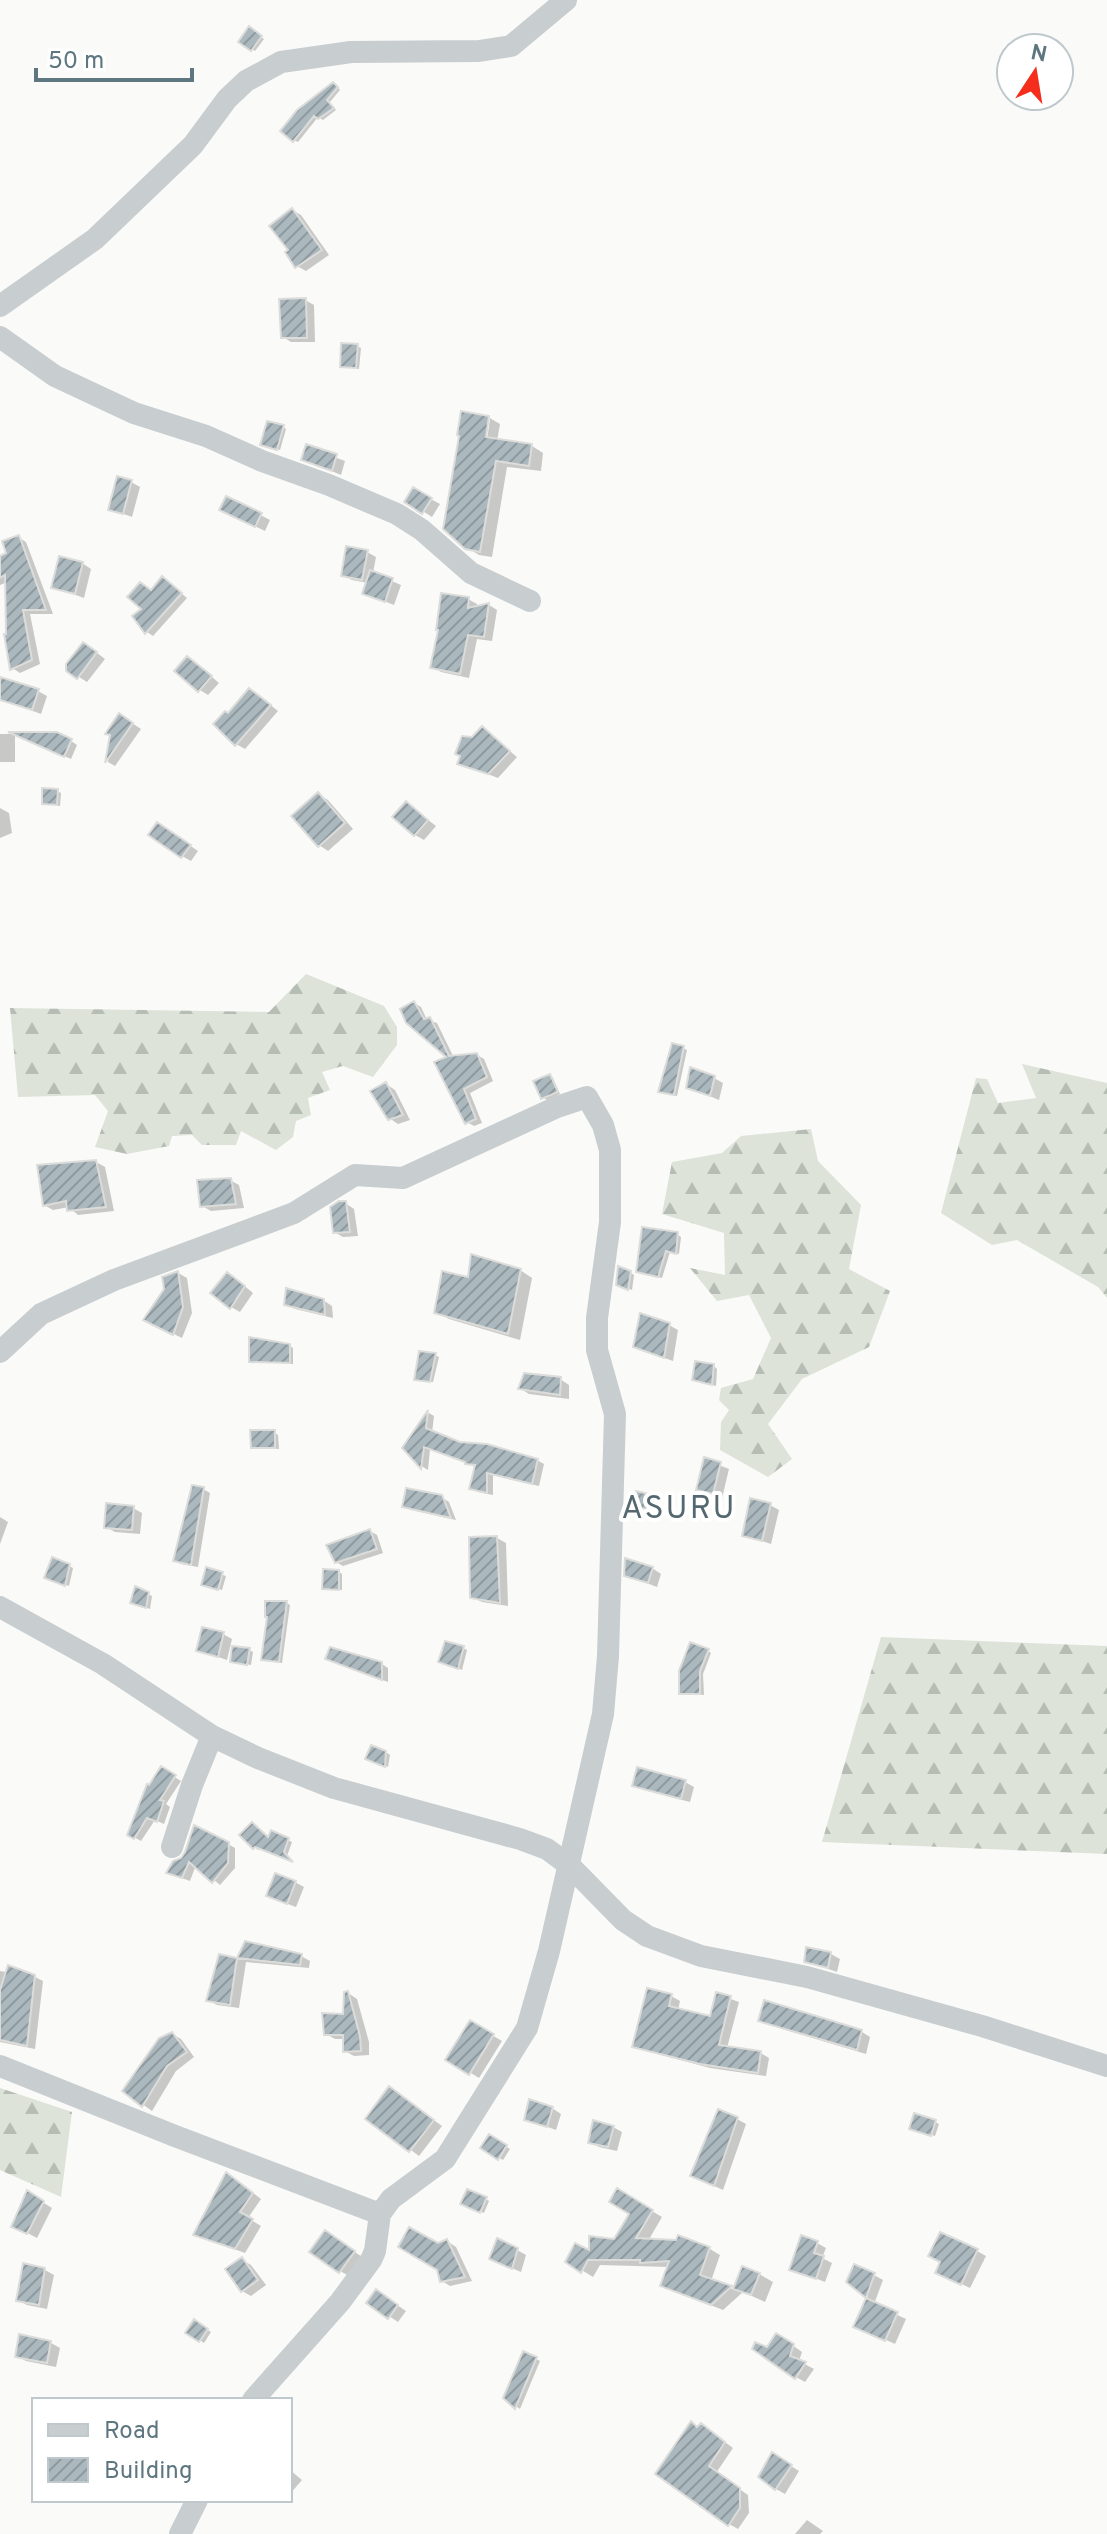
<svg xmlns="http://www.w3.org/2000/svg" width="1107" height="2534" viewBox="0 0 1107 2534" font-family="Overpass,sans-serif">
	<style>
		.forest { fill: url(#forest-firs) }
		.shadow { fill: #0003; fill-rule: evenodd }
		.building { fill: url(#building-hatch); stroke: #dcdcda; stroke-width: 2 }
		.lines { fill: none; stroke-linecap: round; stroke-linejoin: round }
		.street { stroke: #c8cdd0; stroke-width: 22 }
		.labels { text-anchor: middle; dominant-baseline: central; stroke-width: 8; stroke-linejoin: round; paint-order: stroke }
		.quarter-label { font-size: 32px; letter-spacing: 2px; fill: #556870; stroke: #fff }
	</style>
	<defs>
		<pattern id="forest-firs" width="22" height="20" patternUnits="userSpaceOnUse" patternTransform="scale(2)"><rect width="22" height="20" fill="#dde3d8"/><path d="M5 1l3.5 6h-7zM16 11l3.5 6h-7z" fill="#b6bdb4"/></pattern>
		<pattern id="building-hatch" width="6" height="6" patternUnits="userSpaceOnUse" patternTransform="scale(2)"><rect width="6" height="6" fill="#abb8bd"/><path d="M-1 1l2-2M0 6l6-6M5 7l2-2" fill="none" stroke="#8e9a9f"/></pattern>
	</defs>
	<rect width="100%" height="100%" fill="#fafaf8"/>
	<path class="forest" d="M 306,974 L 384,1006 L 397,1027 L 397,1045 L 373,1077 L 343,1066 L 322,1072 L 330,1090 L 308,1098 L 311,1115 L 296,1121 L 293,1137 L 276,1150 L 241,1131 L 236,1145 L 202,1145 L 192,1135 L 172,1136 L 169,1146 L 127,1154 L 95,1147 L 108,1111 L 95,1095 L 18,1097 L 10,1008 L 269,1012 Z
		M 1022,1064 L 1107,1083 L 1107,1298 L 1098,1287 L 1017,1240 L 992,1245 L 941,1213 L 976,1078 L 987,1079 L 998,1103 L 1036,1098 Z
		M 811,1129 L 818,1161 L 861,1205 L 849,1269 L 890,1291 L 869,1347 L 802,1379 L 768,1424 L 792,1459 L 768,1477 L 720,1450 L 721,1422 L 729,1410 L 719,1400 L 721,1388 L 753,1379 L 771,1338 L 749,1295 L 717,1301 L 690,1268 L 725,1275 L 724,1233 L 662,1214 L 672,1162 L 722,1153 L 741,1136 Z
		M 881,1637 L 1107,1646 L 1107,1854 L 822,1842 Z
		M 0,2088 L 72,2112 L 61,2197 L 0,2170 Z"/>
	<path class="shadow" d="M 249,29 L 264,39 L 255,51 L 241,41 Z
		M 337,86 L 340,90 L 329,103 L 336,110 L 323,120 L 318,117 L 298,142 L 294,140 Z
		M 292,210 L 301,215 L 329,255 L 306,271 L 297,266 L 291,250 Z
		M 305,300 L 314,305 L 315,342 L 291,342 L 283,337 Z
		M 357,346 L 361,348 L 359,369 L 342,366 Z
		M 462,414 L 488,417 L 500,424 L 497,441 L 532,446 L 543,453 L 541,471 L 507,467 L 492,557 L 479,555 L 466,547 L 445,529 L 461,435 L 459,434 ZM 486,419 L 490,419 L 486,447 L 482,447 Z
		M 283,427 L 286,429 L 280,450 L 266,446 Z
		M 307,447 L 345,461 L 341,475 L 303,459 Z
		M 131,482 L 140,487 L 132,517 L 110,509 Z
		M 414,490 L 440,504 L 432,517 L 407,501 Z
		M 227,498 L 270,520 L 265,531 L 230,514 Z
		M 18,537 L 26,542 L 53,614 L 30,614 L 40,664 L 20,673 L 12,668 L 7,582 L 0,585 L 0,558 L 9,554 Z
		M 367,552 L 376,557 L 373,573 L 401,585 L 394,605 L 364,593 L 368,583 L 352,580 L 343,575 Z
		M 82,563 L 91,569 L 84,598 L 54,587 Z
		M 163,578 L 187,598 L 153,636 L 147,632 L 144,609 L 152,592 Z
		M 468,599 L 477,604 L 477,608 L 489,605 L 497,610 L 492,641 L 477,639 L 469,678 L 441,672 L 433,667 Z
		M 92,649 L 105,659 L 87,682 L 68,670 Z
		M 196,663 L 219,683 L 208,695 L 200,690 Z
		M 0,685 L 38,691 L 47,696 L 41,714 L 0,699 Z
		M 258,695 L 278,711 L 245,749 L 236,744 L 229,715 Z
		M 129,721 L 141,729 L 115,766 L 108,762 L 112,735 Z
		M 482,728 L 517,757 L 498,778 L 459,763 L 473,739 Z
		M 0,734 L 15,734 L 15,762 L 0,762 Z
		M 15,734 L 71,741 L 77,745 L 71,759 Z
		M 57,791 L 61,793 L 60,806 L 44,803 Z
		M 319,795 L 328,800 L 353,829 L 328,851 L 319,845 Z
		M 406,803 L 436,826 L 424,840 L 415,835 Z
		M 0,808 L 9,813 L 12,833 L 0,838 Z
		M 167,830 L 198,851 L 191,861 L 182,856 Z
		M 414,1003 L 421,1007 L 427,1020 L 437,1023 L 454,1058 L 477,1055 L 484,1059 L 493,1081 L 470,1093 L 482,1123 L 474,1126 L 467,1122 L 450,1058 L 408,1022 Z
		M 683,1048 L 687,1050 L 677,1096 L 663,1093 Z
		M 550,1076 L 553,1078 L 560,1094 L 547,1100 L 543,1097 Z
		M 714,1078 L 723,1083 L 719,1100 L 688,1087 Z
		M 386,1084 L 395,1090 L 410,1120 L 398,1124 L 389,1118 Z
		M 96,1162 L 105,1167 L 114,1211 L 78,1215 L 69,1207 L 53,1210 L 44,1205 Z
		M 230,1180 L 239,1185 L 244,1208 L 211,1211 L 202,1206 Z
		M 345,1203 L 354,1209 L 358,1236 L 343,1237 L 334,1232 Z
		M 677,1234 L 681,1237 L 679,1254 L 670,1252 L 662,1278 L 642,1273 Z
		M 520,1270 L 532,1278 L 520,1340 L 449,1319 L 437,1312 L 469,1279 Z
		M 178,1273 L 187,1278 L 192,1313 L 182,1338 L 155,1325 Z
		M 631,1273 L 634,1275 L 632,1290 L 622,1286 Z
		M 236,1279 L 253,1293 L 240,1312 L 231,1307 Z
		M 323,1300 L 332,1306 L 333,1318 L 295,1309 L 286,1304 Z
		M 669,1325 L 678,1330 L 673,1361 L 644,1351 Z
		M 290,1346 L 293,1348 L 293,1364 L 251,1361 Z
		M 435,1355 L 439,1357 L 433,1382 L 420,1381 Z
		M 714,1366 L 717,1369 L 716,1386 L 694,1379 Z
		M 560,1379 L 569,1385 L 569,1399 L 529,1394 L 521,1389 Z
		M 429,1413 L 434,1416 L 432,1433 L 459,1444 L 537,1460 L 544,1464 L 539,1486 L 493,1475 L 493,1495 L 478,1492 L 472,1488 L 476,1467 L 430,1449 L 428,1470 L 423,1467 L 405,1448 Z
		M 274,1432 L 278,1435 L 279,1449 L 253,1447 Z
		M 706,1460 L 729,1469 L 722,1498 L 698,1489 Z
		M 203,1489 L 210,1493 L 198,1567 L 181,1564 L 175,1560 Z
		M 441,1497 L 449,1502 L 456,1520 L 412,1510 L 405,1506 Z
		M 653,1497 L 656,1499 L 654,1511 L 639,1508 Z
		M 770,1505 L 779,1510 L 771,1544 L 744,1535 Z
		M 133,1508 L 142,1513 L 140,1534 L 115,1532 L 106,1527 Z
		M 0,1517 L 8,1522 L 0,1544 Z
		M 370,1531 L 377,1535 L 383,1553 L 343,1566 L 336,1562 Z
		M 497,1538 L 506,1543 L 508,1606 L 482,1602 L 472,1597 Z
		M 69,1566 L 73,1568 L 69,1586 L 50,1579 Z
		M 652,1568 L 661,1574 L 657,1587 L 626,1575 Z
		M 207,1570 L 226,1576 L 222,1590 L 207,1586 Z
		M 339,1572 L 342,1574 L 342,1590 L 324,1587 Z
		M 136,1589 L 152,1596 L 150,1609 L 136,1604 Z
		M 287,1603 L 290,1605 L 282,1663 L 267,1661 L 264,1659 Z
		M 223,1634 L 232,1639 L 227,1660 L 198,1650 Z
		M 463,1648 L 467,1650 L 462,1670 L 445,1663 Z
		M 249,1650 L 253,1652 L 251,1665 L 232,1661 Z
		M 708,1651 L 711,1653 L 703,1674 L 704,1695 L 681,1692 Z
		M 334,1662 L 382,1664 L 388,1668 L 388,1682 Z
		M 386,1752 L 390,1755 L 388,1767 L 371,1760 Z
		M 162,1769 L 181,1781 L 166,1804 L 170,1807 L 164,1824 L 155,1820 L 141,1841 L 130,1835 L 150,1787 Z
		M 685,1782 L 694,1787 L 690,1802 L 644,1790 L 635,1785 Z
		M 242,1835 L 288,1840 L 292,1842 L 287,1856 L 260,1848 L 258,1850 Z
		M 228,1844 L 235,1848 L 235,1868 L 220,1885 L 196,1865 L 190,1881 L 176,1876 L 175,1862 Z
		M 295,1882 L 304,1887 L 296,1907 L 277,1900 Z
		M 246,1943 L 301,1956 L 310,1961 L 309,1968 L 246,1962 L 239,2008 L 217,2005 L 208,2000 L 220,1956 L 238,1960 Z
		M 808,1949 L 831,1954 L 840,1959 L 837,1972 L 806,1961 Z
		M 0,1971 L 35,1977 L 43,1981 L 35,2049 L 0,2042 Z
		M 348,1993 L 357,1999 L 369,2042 L 369,2055 L 354,2056 L 345,2051 L 345,2039 L 335,2039 L 326,2034 L 345,2016 Z
		M 717,1994 L 739,2002 L 727,2048 L 761,2053 L 769,2058 L 766,2076 L 710,2068 L 643,2050 L 635,2046 L 671,1996 L 680,2001 L 678,2010 L 711,2018 Z
		M 766,2003 L 862,2032 L 870,2037 L 866,2054 L 769,2025 L 761,2020 Z
		M 471,2023 L 502,2041 L 479,2078 L 448,2059 Z
		M 172,2034 L 181,2039 L 194,2057 L 176,2071 L 152,2111 L 124,2091 Z
		M 398,2094 L 442,2126 L 419,2156 L 368,2118 Z
		M 552,2108 L 561,2114 L 556,2130 L 526,2119 Z
		M 737,2119 L 746,2124 L 723,2190 L 701,2180 Z
		M 935,2122 L 939,2124 L 935,2136 L 915,2130 Z
		M 613,2127 L 622,2132 L 617,2151 L 599,2147 L 590,2142 Z
		M 490,2136 L 510,2149 L 503,2160 L 483,2148 Z
		M 235,2179 L 261,2199 L 248,2218 L 261,2226 L 245,2253 L 195,2235 Z
		M 618,2191 L 662,2217 L 648,2241 L 678,2242 L 680,2238 L 710,2249 L 720,2255 L 711,2281 L 735,2290 L 743,2269 L 759,2274 L 773,2282 L 765,2302 L 743,2292 L 723,2310 L 662,2286 L 669,2267 L 600,2265 L 593,2277 L 567,2261 L 615,2241 L 632,2213 Z
		M 36,2198 L 52,2208 L 37,2238 L 14,2226 Z
		M 486,2199 L 489,2201 L 484,2213 L 466,2205 Z
		M 334,2237 L 362,2257 L 349,2276 L 340,2271 Z
		M 447,2241 L 456,2247 L 472,2281 L 450,2286 L 442,2281 L 437,2245 Z
		M 817,2243 L 826,2248 L 822,2258 L 832,2263 L 825,2282 L 792,2269 Z
		M 517,2250 L 526,2255 L 521,2272 L 500,2263 Z
		M 977,2251 L 986,2256 L 970,2288 L 947,2277 L 943,2262 Z
		M 242,2260 L 251,2265 L 266,2285 L 251,2296 L 242,2291 Z
		M 25,2266 L 45,2270 L 54,2275 L 47,2309 L 27,2305 L 18,2300 Z
		M 874,2275 L 883,2280 L 874,2304 L 906,2319 L 895,2344 L 855,2326 L 868,2297 L 849,2281 Z
		M 385,2297 L 406,2311 L 398,2322 L 369,2303 Z
		M 195,2322 L 211,2332 L 204,2343 L 188,2332 Z
		M 21,2337 L 51,2343 L 60,2348 L 56,2367 L 26,2361 L 17,2356 Z
		M 785,2340 L 802,2352 L 799,2361 L 814,2369 L 805,2382 L 796,2377 L 768,2349 Z
		M 536,2359 L 540,2361 L 520,2409 L 505,2398 Z
		M 691,2424 L 710,2431 L 733,2448 L 716,2473 L 748,2495 L 749,2513 L 738,2529 L 729,2524 Z
		M 773,2455 L 799,2471 L 785,2494 L 776,2489 Z
		M 290,2470 L 302,2480 L 290,2494 Z
		M 807,2520 L 823,2531 L 820,2534 L 795,2534 Z"/>
	<path class="building" d="M 249,26 L 262,36 L 251,51 L 238,42 Z
		M 333,82 L 338,87 L 327,100 L 334,108 L 318,119 L 314,116 L 293,142 L 280,131 L 297,110 Z
		M 292,208 L 322,250 L 295,268 L 285,252 L 288,250 L 269,226 Z
		M 306,298 L 307,338 L 281,338 L 279,299 Z
		M 341,343 L 358,344 L 356,368 L 340,367 Z
		M 461,411 L 489,416 L 486,437 L 532,444 L 529,466 L 496,461 L 480,552 L 465,549 L 443,529 L 459,436 L 457,435 Z
		M 267,421 L 284,425 L 277,450 L 260,445 Z
		M 306,444 L 337,454 L 332,471 L 301,460 Z
		M 117,476 L 132,480 L 123,514 L 108,510 Z
		M 413,487 L 432,498 L 422,514 L 404,502 Z
		M 226,496 L 262,513 L 255,527 L 219,510 Z
		M 19,535 L 46,610 L 23,610 L 32,660 L 10,670 L 4,634 L 6,634 L 5,575 L 0,578 L 0,556 L 6,553 L 2,541 Z
		M 346,546 L 368,550 L 362,580 L 341,576 Z
		M 59,556 L 83,562 L 75,594 L 51,588 Z
		M 370,570 L 393,578 L 385,602 L 362,594 Z
		M 162,576 L 182,593 L 145,634 L 132,616 L 141,609 L 127,597 L 140,582 L 151,590 Z
		M 441,593 L 469,597 L 468,608 L 489,603 L 484,637 L 468,635 L 460,674 L 430,668 L 438,630 L 436,630 Z
		M 83,642 L 97,652 L 77,679 L 66,671 L 66,664 Z
		M 187,656 L 212,676 L 198,692 L 174,671 Z
		M 0,677 L 39,689 L 32,710 L 0,700 Z
		M 249,688 L 271,705 L 235,746 L 213,724 L 225,711 L 228,713 Z
		M 119,713 L 133,723 L 105,763 L 110,735 L 105,734 Z
		M 482,726 L 510,751 L 488,774 L 457,764 L 460,756 L 455,754 L 462,736 L 472,737 Z
		M 8,732 L 57,732 L 72,739 L 64,757 Z
		M 42,788 L 58,789 L 57,805 L 42,804 Z
		M 318,792 L 345,823 L 318,847 L 291,816 Z
		M 406,801 L 428,820 L 414,836 L 392,817 Z
		M 157,822 L 191,845 L 181,858 L 148,835 Z
		M 414,1001 L 424,1019 L 430,1017 L 449,1056 L 477,1053 L 487,1077 L 464,1089 L 476,1119 L 465,1124 L 434,1062 L 446,1057 L 406,1023 L 400,1009 Z
		M 672,1043 L 684,1046 L 674,1095 L 658,1092 Z
		M 690,1067 L 715,1076 L 710,1096 L 686,1088 Z
		M 550,1074 L 558,1092 L 541,1099 L 533,1081 Z
		M 386,1082 L 403,1115 L 388,1120 L 370,1091 Z
		M 96,1160 L 106,1207 L 67,1211 L 66,1201 L 43,1206 L 37,1165 Z
		M 231,1178 L 236,1204 L 200,1207 L 197,1180 Z
		M 339,1201 L 346,1201 L 350,1232 L 333,1233 L 330,1207 Z
		M 642,1227 L 678,1232 L 676,1254 L 666,1251 L 658,1277 L 636,1272 Z
		M 471,1254 L 521,1269 L 508,1334 L 434,1313 L 442,1271 L 468,1277 Z
		M 618,1266 L 631,1271 L 628,1290 L 616,1285 Z
		M 178,1271 L 183,1307 L 173,1335 L 143,1320 L 164,1289 L 162,1277 Z
		M 227,1272 L 245,1286 L 230,1309 L 210,1293 Z
		M 286,1288 L 324,1299 L 325,1315 L 284,1305 Z
		M 640,1313 L 670,1323 L 664,1358 L 633,1347 Z
		M 249,1337 L 290,1344 L 290,1363 L 249,1362 Z
		M 419,1351 L 436,1353 L 430,1382 L 414,1380 Z
		M 695,1361 L 714,1364 L 712,1385 L 692,1380 Z
		M 524,1373 L 561,1377 L 560,1395 L 518,1389 Z
		M 428,1410 L 426,1428 L 460,1442 L 487,1444 L 538,1459 L 532,1484 L 487,1473 L 487,1493 L 469,1489 L 475,1465 L 465,1464 L 465,1462 L 424,1447 L 421,1469 L 402,1448 Z
		M 250,1430 L 275,1430 L 275,1448 L 251,1448 Z
		M 704,1457 L 721,1462 L 713,1494 L 696,1490 Z
		M 192,1485 L 204,1487 L 191,1565 L 173,1561 Z
		M 406,1488 L 442,1495 L 451,1518 L 402,1507 Z
		M 636,1491 L 653,1495 L 650,1510 L 633,1507 Z
		M 750,1498 L 771,1503 L 762,1541 L 742,1536 Z
		M 106,1503 L 134,1506 L 132,1530 L 104,1528 Z
		M 370,1529 L 377,1549 L 335,1563 L 326,1545 Z
		M 497,1536 L 500,1603 L 470,1598 L 469,1537 Z
		M 52,1557 L 70,1564 L 65,1586 L 44,1578 Z
		M 625,1558 L 653,1567 L 648,1583 L 624,1576 Z
		M 206,1567 L 223,1572 L 218,1590 L 201,1585 Z
		M 323,1569 L 339,1570 L 339,1590 L 322,1589 Z
		M 135,1586 L 149,1592 L 146,1608 L 130,1603 Z
		M 265,1601 L 287,1601 L 279,1662 L 261,1660 L 267,1617 L 265,1617 Z
		M 202,1627 L 224,1632 L 218,1657 L 196,1651 Z
		M 445,1641 L 464,1646 L 458,1669 L 438,1662 Z
		M 690,1642 L 709,1649 L 700,1671 L 700,1694 L 679,1694 L 679,1671 Z
		M 232,1646 L 250,1648 L 247,1665 L 230,1662 Z
		M 330,1647 L 382,1662 L 382,1680 L 325,1659 Z
		M 371,1745 L 386,1751 L 385,1767 L 365,1759 Z
		M 161,1766 L 176,1775 L 160,1800 L 164,1801 L 157,1822 L 147,1818 L 134,1839 L 127,1835 L 147,1784 L 149,1785 Z
		M 637,1767 L 686,1780 L 681,1799 L 632,1786 Z
		M 252,1822 L 268,1837 L 271,1830 L 289,1838 L 284,1852 L 293,1862 L 255,1847 L 253,1849 L 239,1835 Z
		M 194,1825 L 229,1842 L 228,1863 L 212,1883 L 189,1862 L 182,1878 L 166,1873 L 173,1861 L 181,1858 L 185,1852 Z
		M 275,1873 L 296,1881 L 287,1904 L 266,1896 Z
		M 245,1941 L 302,1954 L 300,1965 L 237,1958 Z
		M 806,1947 L 831,1952 L 828,1968 L 804,1962 Z
		M 219,1954 L 237,1958 L 230,2005 L 206,2001 Z
		M 8,1965 L 35,1975 L 27,2046 L 0,2040 L 0,1990 Z
		M 647,1988 L 672,1994 L 669,2006 L 710,2016 L 716,1992 L 731,1996 L 719,2045 L 761,2051 L 758,2073 L 700,2064 L 632,2047 Z
		M 348,1991 L 360,2036 L 361,2051 L 343,2052 L 343,2035 L 324,2035 L 322,2013 L 343,2014 L 344,1992 Z
		M 764,2000 L 862,2030 L 857,2050 L 758,2021 Z
		M 470,2020 L 494,2034 L 469,2075 L 445,2060 Z
		M 172,2032 L 187,2052 L 167,2066 L 142,2107 L 122,2091 L 159,2038 Z
		M 389,2086 L 434,2120 L 409,2152 L 365,2119 Z
		M 529,2099 L 553,2107 L 547,2127 L 524,2120 Z
		M 718,2109 L 738,2117 L 714,2186 L 690,2176 Z
		M 914,2113 L 936,2120 L 931,2136 L 909,2129 Z
		M 593,2120 L 614,2126 L 608,2147 L 588,2143 Z
		M 489,2134 L 507,2145 L 498,2160 L 480,2148 Z
		M 226,2172 L 253,2193 L 240,2212 L 253,2219 L 235,2249 L 193,2235 Z
		M 617,2188 L 653,2210 L 636,2238 L 676,2240 L 678,2235 L 710,2247 L 700,2275 L 732,2286 L 711,2305 L 660,2286 L 669,2261 L 640,2263 L 640,2260 L 588,2260 L 581,2273 L 565,2262 L 575,2243 L 589,2250 L 589,2236 L 614,2239 L 629,2214 L 609,2202 Z
		M 467,2189 L 487,2197 L 480,2213 L 460,2204 Z
		M 27,2190 L 44,2201 L 27,2234 L 11,2227 Z
		M 409,2227 L 438,2243 L 447,2239 L 465,2277 L 440,2282 L 437,2270 L 398,2247 Z
		M 325,2230 L 355,2251 L 339,2273 L 309,2252 Z
		M 940,2232 L 978,2249 L 961,2285 L 935,2273 L 940,2262 L 928,2256 Z
		M 801,2235 L 818,2241 L 814,2253 L 824,2256 L 816,2279 L 789,2270 Z
		M 497,2238 L 518,2248 L 512,2269 L 489,2259 Z
		M 242,2257 L 258,2280 L 241,2292 L 225,2269 Z
		M 23,2263 L 45,2268 L 39,2305 L 16,2301 Z
		M 854,2264 L 875,2273 L 866,2298 L 846,2282 Z
		M 742,2266 L 760,2273 L 751,2295 L 733,2289 Z
		M 376,2289 L 398,2305 L 388,2319 L 366,2303 Z
		M 866,2298 L 898,2312 L 885,2341 L 853,2327 Z
		M 194,2319 L 208,2329 L 199,2342 L 185,2333 Z
		M 776,2333 L 794,2344 L 790,2356 L 806,2362 L 795,2379 L 752,2349 L 755,2342 L 767,2347 Z
		M 19,2334 L 51,2341 L 47,2363 L 15,2357 Z
		M 523,2351 L 537,2357 L 515,2409 L 503,2398 Z
		M 691,2421 L 697,2427 L 701,2423 L 725,2442 L 709,2466 L 740,2488 L 740,2508 L 728,2526 L 655,2474 Z
		M 772,2452 L 792,2465 L 775,2490 L 758,2477 Z"/>
	<g class="lines">
		<path class="street" d="M 0,306 L 95,239 L 193,145 L 227,99 L 246,81 L 281,62 L 351,52 L 479,51 L 511,46 L 566,0
			M 0,337 L 55,376 L 134,413 L 206,436 L 262,461 L 329,485 L 397,514 L 422,530 L 471,573 L 530,601
			M 0,1352 L 41,1314 L 114,1280 L 294,1213 L 355,1175 L 403,1178 L 557,1107 L 587,1097 L 603,1125 L 610,1150 L 610,1222 L 597,1318 L 597,1350 L 615,1414 L 608,1656 L 603,1714 L 549,1951 L 527,2028 L 445,2159 L 391,2199 L 380,2214 L 375,2251 L 371,2260 L 340,2302 L 253,2400
			M 0,1607 L 103,1664 L 212,1736 L 258,1758 L 334,1788 L 520,1839 L 547,1849 L 570,1866 L 623,1920 L 647,1936 L 701,1956 L 807,1977 L 982,2026 L 1107,2066
			M 172,1847 L 192,1785 L 212,1736
			M 0,2066 L 175,2136 L 380,2214
			M 180,2534 L 197,2500"/>
	</g>
	<g class="labels">
		<g class="quarter-label">
			<text x="679" y="1510">ASURU</text>
		</g>
	</g>
	<rect x="32" y="2398" width="260" height="104" fill="#ffffff" stroke="#bfc8cc" stroke-width="2"/>
	<rect x="48" y="2424" width="40" height="12" fill="#c8cdd0" stroke="#bfc8cc" stroke-width="2"/>
	<text x="104" y="2438" font-size="24" fill="#5e7680">Road</text>
	<rect x="48" y="2458" width="40" height="24" fill="url(#building-hatch)" stroke="#bfc8cc" stroke-width="2"/>
	<text x="104" y="2478" font-size="24" fill="#5e7680">Building</text>
	<g transform="translate(1035 72) rotate(12)"><circle r="38" fill="#ffffff" stroke="#bfc8cc" stroke-width="2"/>
	<path d="M0-6L14 30L0 20L-14 30Z" fill="#f52d1d"/>
	<text y="-12" font-size="22" font-weight="bold" text-anchor="middle" fill="#5e7680">N</text>
	</g>
	<path d="M36 68v12h156v-12" fill="none" stroke="#5e7680" stroke-width="4"/>
	<text x="48" y="68" font-size="24" fill="#5e7680" stroke="#ffffff" stroke-width="6" paint-order="stroke">50 m</text>
</svg>
